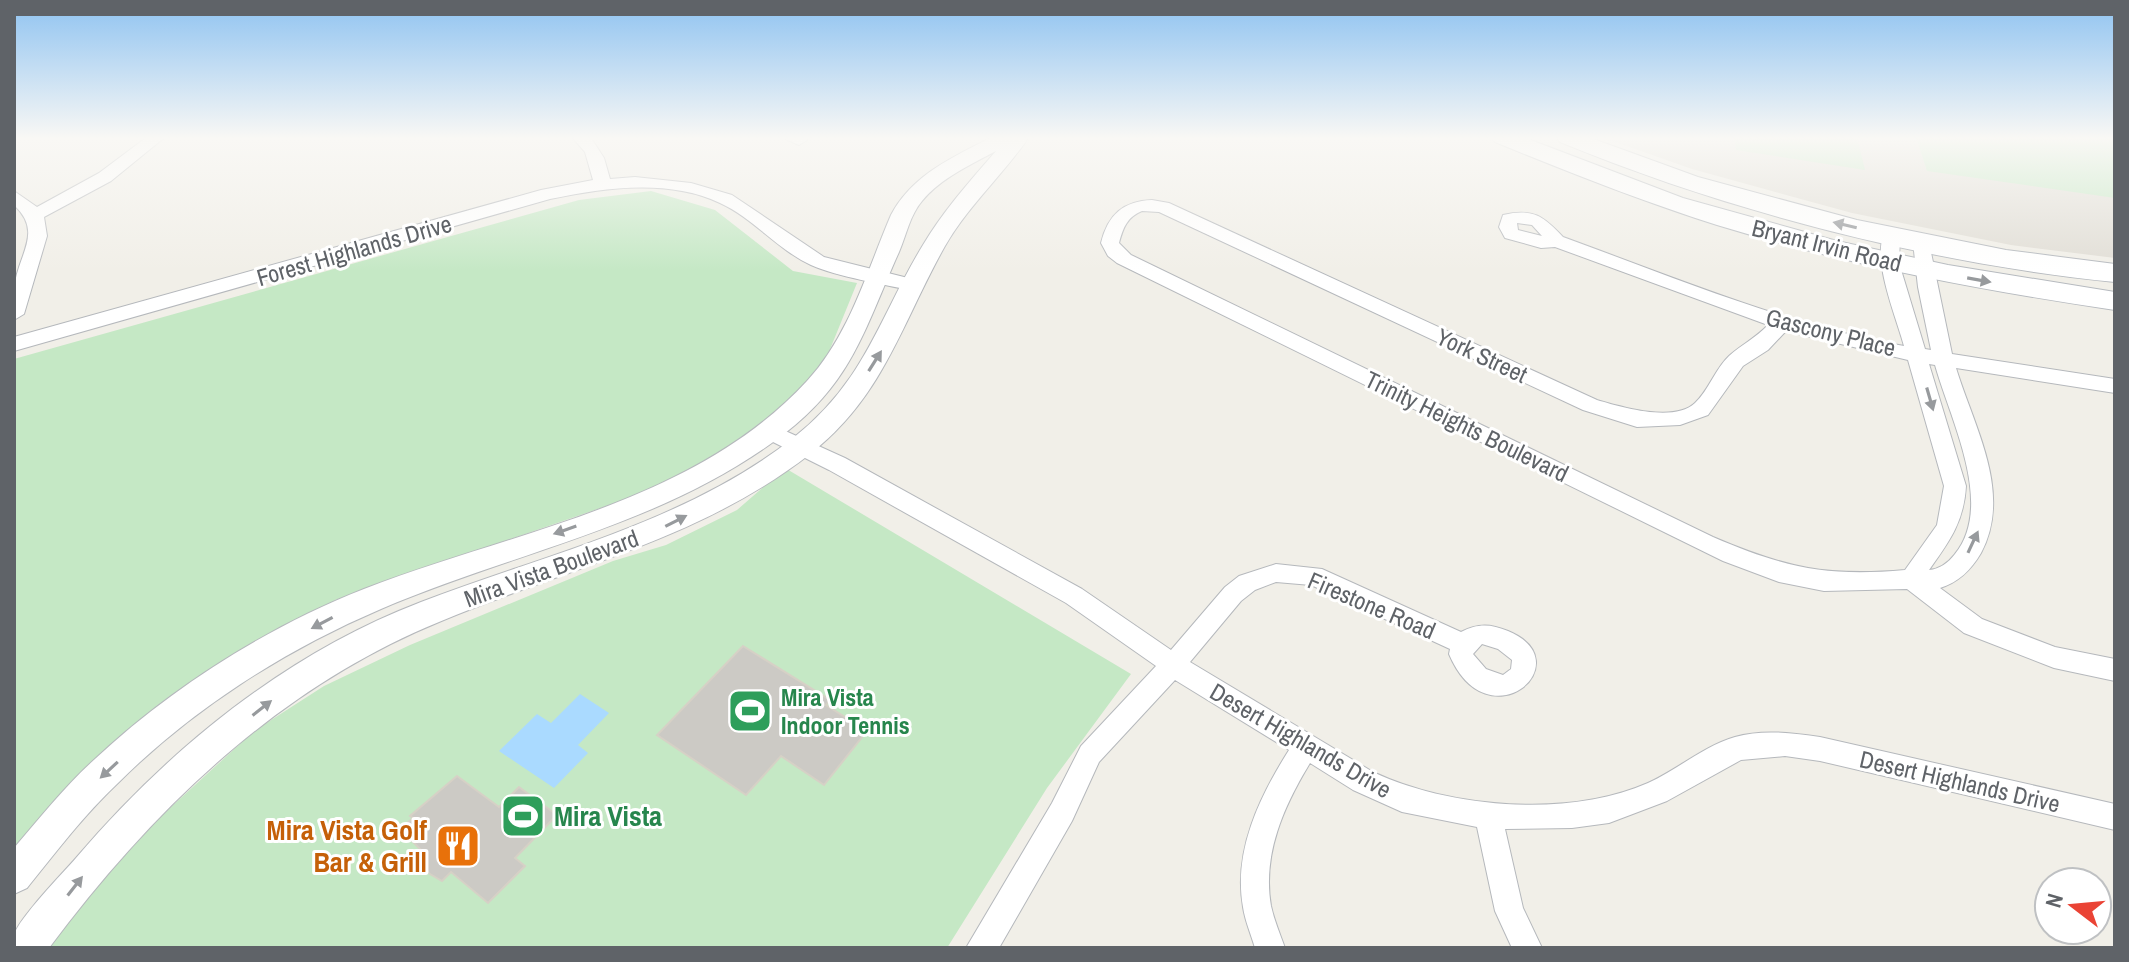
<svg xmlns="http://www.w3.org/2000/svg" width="2129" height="962" viewBox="0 0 2129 962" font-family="'Archivo Narrow',sans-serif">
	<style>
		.education { fill: #e1ded6 }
		.green { fill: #c5e8c5 }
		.water { fill: #aadaff }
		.building { fill: #cccac5; stroke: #d6d1c6; stroke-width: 2 }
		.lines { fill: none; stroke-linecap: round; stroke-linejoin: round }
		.minor-casing { stroke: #b5b8bc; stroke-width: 2 }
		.tertiary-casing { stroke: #b5b8bc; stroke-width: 2 }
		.secondary-casing { stroke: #b6babf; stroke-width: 2 }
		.minor { fill: #fff; fill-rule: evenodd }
		.tertiary { fill: #fff; fill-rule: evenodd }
		.secondary { fill: #fff; fill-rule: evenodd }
		.oneway { fill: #979a9d }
		.labels { text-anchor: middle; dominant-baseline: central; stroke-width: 6; stroke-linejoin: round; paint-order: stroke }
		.street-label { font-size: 24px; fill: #5f6368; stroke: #fff }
		.leisure-label { font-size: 24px; font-weight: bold; fill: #27864d; stroke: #fff; text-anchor: start }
		.near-leisure-label { font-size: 28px; font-weight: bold; fill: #27864d; stroke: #fff; text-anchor: start }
		.near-food-label { font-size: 28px; font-weight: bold; fill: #c56008; stroke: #fff; text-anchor: end }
	</style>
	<rect width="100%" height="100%" fill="#f1efe8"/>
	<path class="education" d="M 1601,137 L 2115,137 L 2115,258 L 2011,245 L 1852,213 L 1692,169 Z"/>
	<path class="green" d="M 1734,137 L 1857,137 L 1865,170 L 1736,150 Z
		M 1916,137 L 2115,137 L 2115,198 L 1927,171 Z
		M 651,191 L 715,210 L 793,271 L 857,283 L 824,364 L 766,426 L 667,485 L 335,600 L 153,725 L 14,861 L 14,359 L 579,200 Z
		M 785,468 L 1131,674 L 1047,788 L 947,948 L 40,948 L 160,817 L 254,731 L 324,686 L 410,645 L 613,561 L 666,545 L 737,510 Z"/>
	<path class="water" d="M 580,694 L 609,713 L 578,745 L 588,753 L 554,788 L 499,751 L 537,714 L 551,723 Z"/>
	<path class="building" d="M 743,646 L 830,700 L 826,705 L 867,731 L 824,785 L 781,756 L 746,795 L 657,735 Z
		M 457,776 L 499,807 L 519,787 L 557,815 L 515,858 L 525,866 L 488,903 L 451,872 L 442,881 L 430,874 L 417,860 L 424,853 L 400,829 L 413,818 L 410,816 Z"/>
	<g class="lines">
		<g class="minor-casing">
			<path id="minor" d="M 147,137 L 165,137 L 111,181 L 44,217 L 47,236 L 24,314 L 14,320 C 14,308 12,294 15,282 C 21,251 42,231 14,205 L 14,191 L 37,207 L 99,173 Z
				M 572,137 L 591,138 L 604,158 L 610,179 L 635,177 L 691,183 L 732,195 L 824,257 L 920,281 L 922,285 L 913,291 C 884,284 838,277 811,265 C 778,250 753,218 720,203 C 668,178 603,188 550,199 L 14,351 L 14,337 L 541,190 L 593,180 L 585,152 Z
				M 781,137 L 805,137 L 807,140 L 799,145 Z
				M 1152,200 L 1169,203 L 1597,400 C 1621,407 1674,423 1695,403 C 1709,390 1715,369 1729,356 C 1741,345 1756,338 1768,325 L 1555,247 L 1541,248 L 1505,238 L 1499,227 L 1503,215 C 1533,208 1543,216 1563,237 C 1676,278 1786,325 1904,346 C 1896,316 1871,259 1885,231 L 1897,231 L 1900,235 L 1899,263 L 1925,349 L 1931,350 L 1918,287 L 1913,242 L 1916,238 L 1928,238 L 1952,354 L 2115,379 L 2115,393 L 1956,368 C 1974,427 2013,493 1981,553 C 1971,570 1959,582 1940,588 L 1982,619 L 2055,647 L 2115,659 L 2115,681 L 2054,668 L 1964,633 L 1907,589 L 1824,591 L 1779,582 L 1723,561 L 1117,263 L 1108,256 L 1101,243 C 1108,215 1123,201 1152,200 ZM 1142,211 L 1159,212 L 1583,410 L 1637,427 L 1680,425 L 1708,415 L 1743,366 L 1768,350 L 1786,331 L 1908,360 L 1944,486 L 1937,525 L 1905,570 C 1827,577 1785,568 1713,537 L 1131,255 L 1119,243 C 1123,228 1127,217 1142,211 ZM 1517,223 L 1532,225 L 1542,236 L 1518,230 ZM 1929,364 L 1935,365 C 1950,419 1995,505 1955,554 C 1948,563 1940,569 1929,570 C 1949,542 1964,522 1966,486 Z
				M 770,424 L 845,458 L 1082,589 L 1171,650 L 1225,587 L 1239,576 L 1276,564 L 1322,569 L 1461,632 C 1478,623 1491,624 1508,631 C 1583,662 1488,746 1449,654 L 1450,649 L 1311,585 L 1276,582 L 1255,590 L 1241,601 L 1190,662 L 1373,772 C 1450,808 1568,818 1648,783 C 1677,770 1704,746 1735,737 C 1762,729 1793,733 1820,737 L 2115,804 L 2115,830 L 1820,761 L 1785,756 L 1741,760 L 1667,801 L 1609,823 L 1572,828 L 1505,829 L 1523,908 L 1542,948 L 1512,948 L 1495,911 L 1477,827 L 1402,812 L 1353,790 L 1310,763 C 1284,806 1262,854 1271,906 C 1274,920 1280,934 1285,948 L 1255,948 C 1251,934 1245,921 1243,907 C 1233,851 1260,796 1289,750 L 1175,680 L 1099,762 L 1072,821 L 999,948 L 966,948 L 1052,803 L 1081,746 L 1156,666 L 1066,603 L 829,470 L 763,437 L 759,432 L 763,427 ZM 1482,644 L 1498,649 L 1512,660 L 1511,669 L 1503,675 L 1486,669 L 1473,654 Z"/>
		</g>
		<g class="tertiary-casing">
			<path id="tertiary" d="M 992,137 L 1029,137 C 1003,175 968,206 945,246 C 901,324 884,396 810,454 C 700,540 564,569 439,622 C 278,688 152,810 49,948 L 14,948 C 14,944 13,939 14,935 C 19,918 63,873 76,858 C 169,749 285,654 421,602 C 546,554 684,523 792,439 C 866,381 878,319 923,245 C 943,211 970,181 996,151 C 970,165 941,178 922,201 C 910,215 906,236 899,252 C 863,332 852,385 776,440 C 657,527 514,552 381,609 C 285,650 192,709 118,783 C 84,815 56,852 27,888 L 14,894 L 14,848 C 40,818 65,786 95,759 C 171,688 267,627 364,589 C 513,531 694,504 807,381 C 849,336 867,271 891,215 C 912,175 953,157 992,137 Z"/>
		</g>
		<g class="secondary-casing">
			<path id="secondary" d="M 1491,137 L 1523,137 L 1683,198 L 1837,241 L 1948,265 L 2115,292 L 2115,310 C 1981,290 1847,265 1717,225 C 1641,201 1568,172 1495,142 Z
				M 1556,137 L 1588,137 L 1698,177 L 1857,220 L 2006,250 L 2115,264 L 2115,282 C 1928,263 1733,213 1560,142 Z"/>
		</g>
		<use href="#minor" class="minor"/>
		<use href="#tertiary" class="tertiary"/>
		<use href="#secondary" class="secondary"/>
	</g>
	<defs><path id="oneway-solid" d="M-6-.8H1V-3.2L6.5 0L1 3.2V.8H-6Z" transform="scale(2)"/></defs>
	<g class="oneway">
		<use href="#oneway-solid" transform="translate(1845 225) rotate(-167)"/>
		<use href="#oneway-solid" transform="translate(1979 280) rotate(10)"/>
		<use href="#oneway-solid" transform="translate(875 361) rotate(-58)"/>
		<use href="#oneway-solid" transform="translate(1930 399) rotate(74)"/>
		<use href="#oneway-solid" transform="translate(676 521) rotate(-27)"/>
		<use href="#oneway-solid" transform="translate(565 530) rotate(161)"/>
		<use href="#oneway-solid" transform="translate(1973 542) rotate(-65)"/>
		<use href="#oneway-solid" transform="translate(322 623) rotate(152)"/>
		<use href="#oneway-solid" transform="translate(262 708) rotate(-38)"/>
		<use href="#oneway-solid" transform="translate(109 770) rotate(137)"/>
		<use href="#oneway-solid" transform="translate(75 886) rotate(-52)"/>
	</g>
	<linearGradient id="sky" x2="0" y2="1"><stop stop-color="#8fc3f1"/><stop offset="0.51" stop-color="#f9f8f5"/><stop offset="1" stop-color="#f9f8f5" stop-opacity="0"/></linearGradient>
	<rect width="2129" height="271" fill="url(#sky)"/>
	<defs>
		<g id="stadium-square" transform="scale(2.3)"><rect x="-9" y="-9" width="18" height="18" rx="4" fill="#2e9e5b" stroke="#fff"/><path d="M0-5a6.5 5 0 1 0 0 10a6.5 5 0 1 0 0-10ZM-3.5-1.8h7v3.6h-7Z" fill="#fff"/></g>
		<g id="restaurant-square" transform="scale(2.3)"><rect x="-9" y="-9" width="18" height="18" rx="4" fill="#e8710a" stroke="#fff"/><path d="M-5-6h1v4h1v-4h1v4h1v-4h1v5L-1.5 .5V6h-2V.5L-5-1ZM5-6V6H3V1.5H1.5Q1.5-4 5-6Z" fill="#fff"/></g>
	</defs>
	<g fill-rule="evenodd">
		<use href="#stadium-square" x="750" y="711"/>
		<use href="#stadium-square" x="523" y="816"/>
		<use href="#restaurant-square" x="458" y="846"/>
	</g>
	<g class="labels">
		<g class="street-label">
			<text transform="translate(1827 245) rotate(14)">Bryant Irvin Road</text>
			<text transform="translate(354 250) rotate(-16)">Forest Highlands Drive</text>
			<text transform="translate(1831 332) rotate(14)">Gascony Place</text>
			<text transform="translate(1482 355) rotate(25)">York Street</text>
			<text transform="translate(1467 426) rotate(26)">Trinity Heights Boulevard</text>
			<text transform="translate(551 568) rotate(-20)">Mira Vista Boulevard</text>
			<text transform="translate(1372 605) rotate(23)">Firestone Road</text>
			<text transform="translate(1301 740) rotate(30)">Desert Highlands Drive</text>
			<text transform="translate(1960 781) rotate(13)">Desert Highlands Drive</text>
		</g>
		<g class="leisure-label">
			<text x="781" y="697">Mira Vista<tspan x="781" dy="28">Indoor Tennis</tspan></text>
		</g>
		<g class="near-leisure-label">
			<text x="554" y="816">Mira Vista</text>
		</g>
		<g class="near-food-label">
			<text x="427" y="830">Mira Vista Golf<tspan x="427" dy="32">Bar &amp; Grill</tspan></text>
		</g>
	</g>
	<rect width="2129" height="962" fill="none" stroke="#5f6368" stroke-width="32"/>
	<g transform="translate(2073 906) rotate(286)"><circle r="38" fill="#ffffff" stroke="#bfc1c3" stroke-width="2"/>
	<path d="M0-6L14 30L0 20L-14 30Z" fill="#ea4335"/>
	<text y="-12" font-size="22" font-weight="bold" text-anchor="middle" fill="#5f6368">N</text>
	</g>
</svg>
